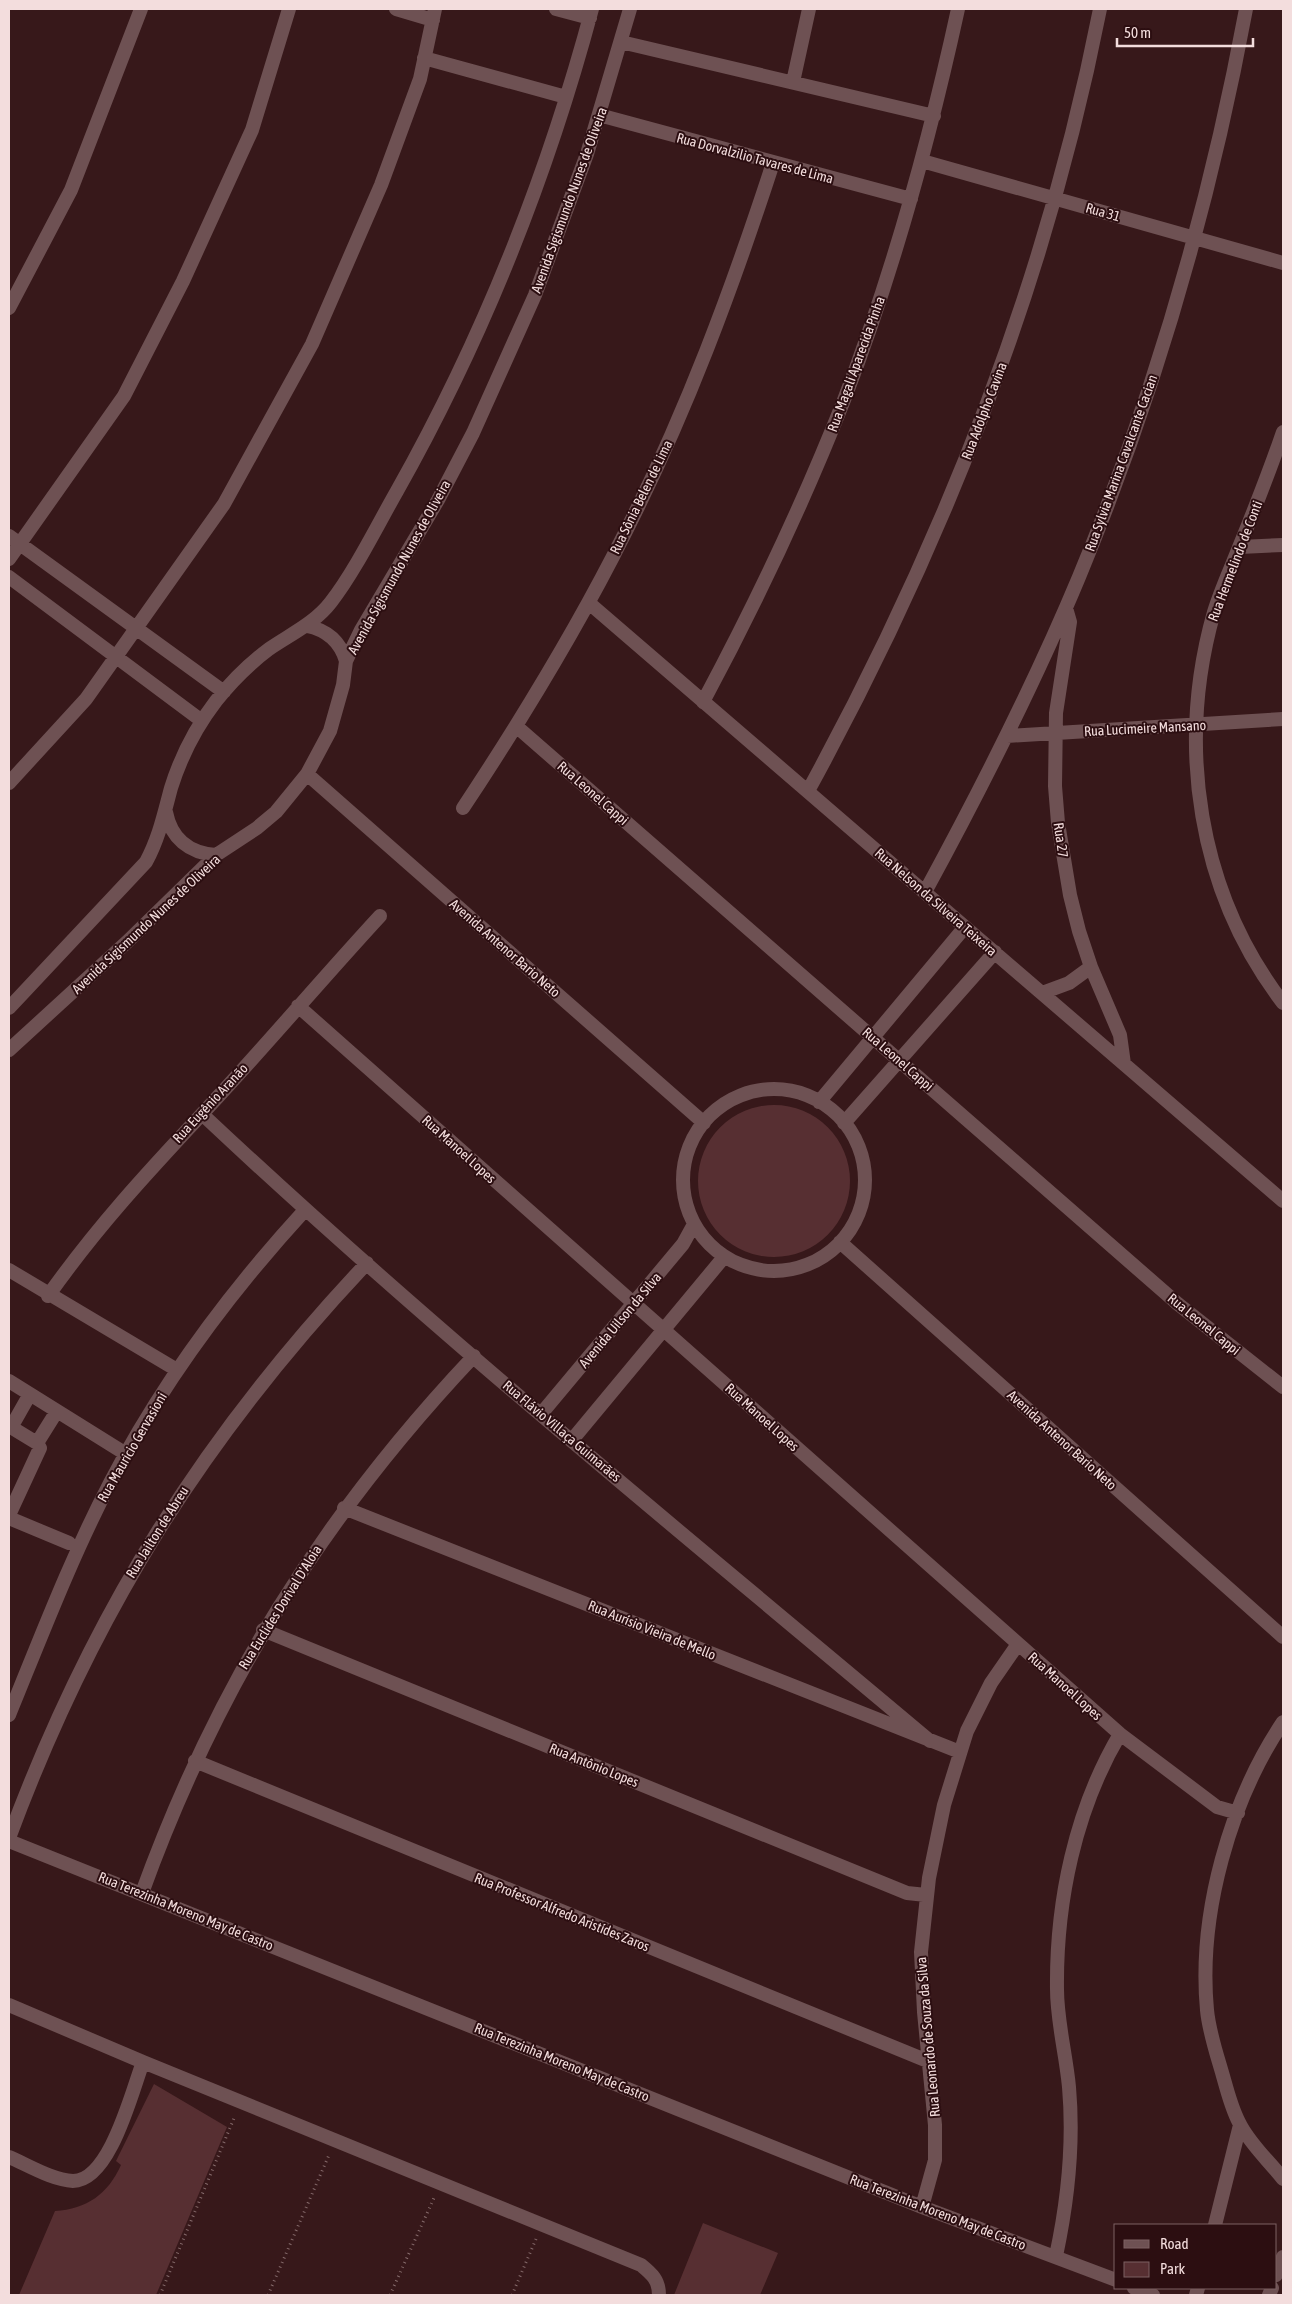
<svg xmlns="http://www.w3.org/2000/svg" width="1292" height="2304" viewBox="0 0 1292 2304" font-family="'Asap Condensed',sans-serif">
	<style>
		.green { fill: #572f32 }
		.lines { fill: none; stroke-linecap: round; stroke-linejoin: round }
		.path { stroke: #856a6b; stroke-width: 3; stroke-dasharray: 1 4; stroke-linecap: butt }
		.minor { stroke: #6e5153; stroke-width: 14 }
		.labels { text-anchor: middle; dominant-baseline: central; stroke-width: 4; stroke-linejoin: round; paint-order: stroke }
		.street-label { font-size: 14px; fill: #f3dddd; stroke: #2c0e11 }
	</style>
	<rect width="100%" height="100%" fill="#37181a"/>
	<path class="green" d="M698 1181a76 76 0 1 1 152 0a76 76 0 1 1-152 0Z
		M 154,2084 L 227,2127 L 156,2295 L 19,2295 L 55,2211 C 87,2209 108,2194 121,2165 L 116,2161 Z
		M 703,2223 L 778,2253 L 760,2295 L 674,2295 Z"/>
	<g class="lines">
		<path class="path" d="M 160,2295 L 235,2116
			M 268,2295 L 329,2155
			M 390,2295 L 434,2198
			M 512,2295 L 536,2239"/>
		<path class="minor" d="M 396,9 L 433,20
			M 556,9 L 590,18
			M 621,42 L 934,116
			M 424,58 L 566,97
			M 793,82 L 809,9
			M 599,115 L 911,199
			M 922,161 L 1283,263
			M 9,308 L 71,190 L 141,9
			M 1283,432 C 1270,470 1255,508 1240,545 C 1231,568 1221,589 1214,612 C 1176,746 1198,892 1283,1003
			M 9,536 L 224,692
			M 1240,547 L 1283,545
			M 9,559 L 124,396 L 183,281 L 252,130 L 289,9
			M 9,577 L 202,721
			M 589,603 L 1283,1201
			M 1066,608 L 1070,622 L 1056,713 L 1055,786 L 1058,823 L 1070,895 L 1079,931 L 1091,967 L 1120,1035 L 1124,1064
			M 307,626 C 327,630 340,641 346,661
			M 703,702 C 756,603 803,504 844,400 C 893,273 929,142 958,9
			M 516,726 L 1178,1304 L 1283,1387
			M 1007,736 L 1283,719
			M 307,774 L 704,1123
			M 9,783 L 86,699 L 224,504 L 312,344 L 381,185 L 420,79 L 435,9
			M 808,791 C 942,546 1046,284 1100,9
			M 463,808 C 522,719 578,627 626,531 C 686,413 732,289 773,163
			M 166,812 C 171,838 189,853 216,855
			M 925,892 C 981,789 1034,685 1079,577 C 1155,394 1210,203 1246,9
			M 1042,993 L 1069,983 L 1091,967
			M 298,1006 L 1120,1734 L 1217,1807 L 1238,1813
			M 9,1008 L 146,862 C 159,838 164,814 171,788 C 181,756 196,727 216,701 C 231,682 249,664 269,649 C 291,634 315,623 331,602 C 355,571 377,526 397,491 C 482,340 547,177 592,9
			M 9,1050 L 127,942 L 216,855 L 257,828 L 276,812 L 307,774 L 330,731 L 343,685 L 346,661 L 361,630 L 438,500 L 473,433 L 535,295 L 587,154 L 630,9
			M683 1180a91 91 0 1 1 182 0a91 91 0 1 1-182 0Z
			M 819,1102 L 965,927
			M 202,1114 C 435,1333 685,1535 930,1741
			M 844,1123 L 995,952
			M 840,1242 L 1283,1637
			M 9,1270 L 177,1370
			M 48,1296 C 96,1228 146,1174 202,1114 C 263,1049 320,981 380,916
			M 9,1381 L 126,1454
			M 541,1414 L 683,1244 L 694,1224
			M 572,1440 L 724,1257
			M 37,1443 L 57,1411
			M 344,1508 L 960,1752
			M 9,1515 L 40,1448 L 37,1443 L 14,1429 L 13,1424 L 30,1394
			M 9,1518 L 69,1543
			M 263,1630 L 907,1893 L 926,1895
			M 9,1715 C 41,1637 71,1558 110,1483 C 162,1383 229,1293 305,1210
			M 1283,1722 C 1230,1801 1198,1914 1207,2010 C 1209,2032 1217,2055 1223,2076 C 1228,2093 1232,2111 1241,2126 C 1252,2146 1269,2161 1283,2179
			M 195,1761 L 930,2062
			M 9,1838 C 92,1614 203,1437 367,1263
			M 9,1841 L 922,2207 L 1116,2280
			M 142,1893 C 217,1686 322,1517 474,1356
			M 9,2005 L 143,2062
			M 9,2157 C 28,2165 52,2180 73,2181 C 110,2181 132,2091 143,2062 L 641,2265 C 652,2274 659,2280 659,2295
			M 922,2207 L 935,2160 L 935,2125 L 924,2012 L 921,1952 L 929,1878 L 944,1805 L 967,1731 L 991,1683 L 1018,1644
			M 1215,2225 L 1240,2125
			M 1056,2256 C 1068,2200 1074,2144 1069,2087 C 1066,2054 1057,2022 1057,1989 C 1056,1902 1075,1810 1120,1734
			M 1276,2275 L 1283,2257
			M 1134,2288 L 1153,2295
			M 1196,2295 L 1198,2288
			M 1269,2295 L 1272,2288"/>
	</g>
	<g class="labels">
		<g class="street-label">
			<text transform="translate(755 158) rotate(15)">Rua Dorvalzilio Tavares de Lima</text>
			<text transform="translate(569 200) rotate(-70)">Avenida Sigismundo Nunes de Oliveira</text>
			<text transform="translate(1103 212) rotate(16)">Rua 31</text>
			<text transform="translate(856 364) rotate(-70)">Rua Magali Aparecida Pinha</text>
			<text transform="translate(984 411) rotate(-69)">Rua Adolpho Cavina</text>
			<text transform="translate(1121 463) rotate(-70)">Rua Sylvia Marina Cavalcante Cacian</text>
			<text transform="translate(641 497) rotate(-64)">Rua Sônia Belen de Lima</text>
			<text transform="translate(1235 561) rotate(-69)">Rua Hermelindo de Conti</text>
			<text transform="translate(399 567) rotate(-61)">Avenida Sigismundo Nunes de Oliveira</text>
			<text transform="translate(1145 728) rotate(-3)">Rua Lucimeire Mansano</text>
			<text transform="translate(593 793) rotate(41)">Rua Leonel Cappi</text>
			<text transform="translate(1061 840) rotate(82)">Rua 27</text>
			<text transform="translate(936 902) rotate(41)">Rua Nelson da Silveira Teixeira</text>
			<text transform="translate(146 924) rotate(-43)">Avenida Sigismundo Nunes de Oliveira</text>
			<text transform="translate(505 948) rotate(41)">Avenida Antenor Bario Neto</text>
			<text transform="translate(898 1059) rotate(41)">Rua Leonel Cappi</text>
			<text transform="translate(210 1103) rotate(-47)">Rua Eugênio Aranão</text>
			<text transform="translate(459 1149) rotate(42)">Rua Manoel Lopes</text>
			<text transform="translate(620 1320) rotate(-50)">Avenida Uilson da Silva</text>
			<text transform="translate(1204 1324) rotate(39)">Rua Leonel Cappi</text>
			<text transform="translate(762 1417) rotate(42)">Rua Manoel Lopes</text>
			<text transform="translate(562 1431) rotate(40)">Rua Flávio Villaça Guimarães</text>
			<text transform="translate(1062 1440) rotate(42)">Avenida Antenor Bario Neto</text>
			<text transform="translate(132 1447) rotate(-60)">Rua Mauricio Gervasioni</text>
			<text transform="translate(157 1532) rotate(-58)">Rua Jailton de Abreu</text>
			<text transform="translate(280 1607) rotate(-58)">Rua Euclides Dorival D'Aloia</text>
			<text transform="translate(652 1630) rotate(22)">Rua Aurísio Vieira de Mello</text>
			<text transform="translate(1065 1686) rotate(42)">Rua Manoel Lopes</text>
			<text transform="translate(594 1765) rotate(22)">Rua Antônio Lopes</text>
			<text transform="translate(186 1911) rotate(22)">Rua Terezinha Moreno May de Castro</text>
			<text transform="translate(562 1912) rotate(22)">Rua Professor Alfredo Aristídes Zaros</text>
			<text transform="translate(928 2037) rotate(-95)">Rua Leonardo de Souza da Silva</text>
			<text transform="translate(562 2062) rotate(22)">Rua Terezinha Moreno May de Castro</text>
			<text transform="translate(938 2212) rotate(21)">Rua Terezinha Moreno May de Castro</text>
		</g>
	</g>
	<rect width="1292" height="2304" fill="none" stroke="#f3dddd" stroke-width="20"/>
	<rect x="1114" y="2224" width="162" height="65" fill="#2c0e11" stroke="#7c6163"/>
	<rect x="1124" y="2240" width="25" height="8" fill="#6e5153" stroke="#7c6163"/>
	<text x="1160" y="2249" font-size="15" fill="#f3dddd">Road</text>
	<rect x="1124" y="2262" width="25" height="15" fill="#572f32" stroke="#7c6163"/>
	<text x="1160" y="2274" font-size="15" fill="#f3dddd">Park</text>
	<path d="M1117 38v8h136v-8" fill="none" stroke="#f3dddd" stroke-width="2.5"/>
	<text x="1124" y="38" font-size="15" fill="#f3dddd" stroke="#2c0e11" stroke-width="4" paint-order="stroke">50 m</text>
</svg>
